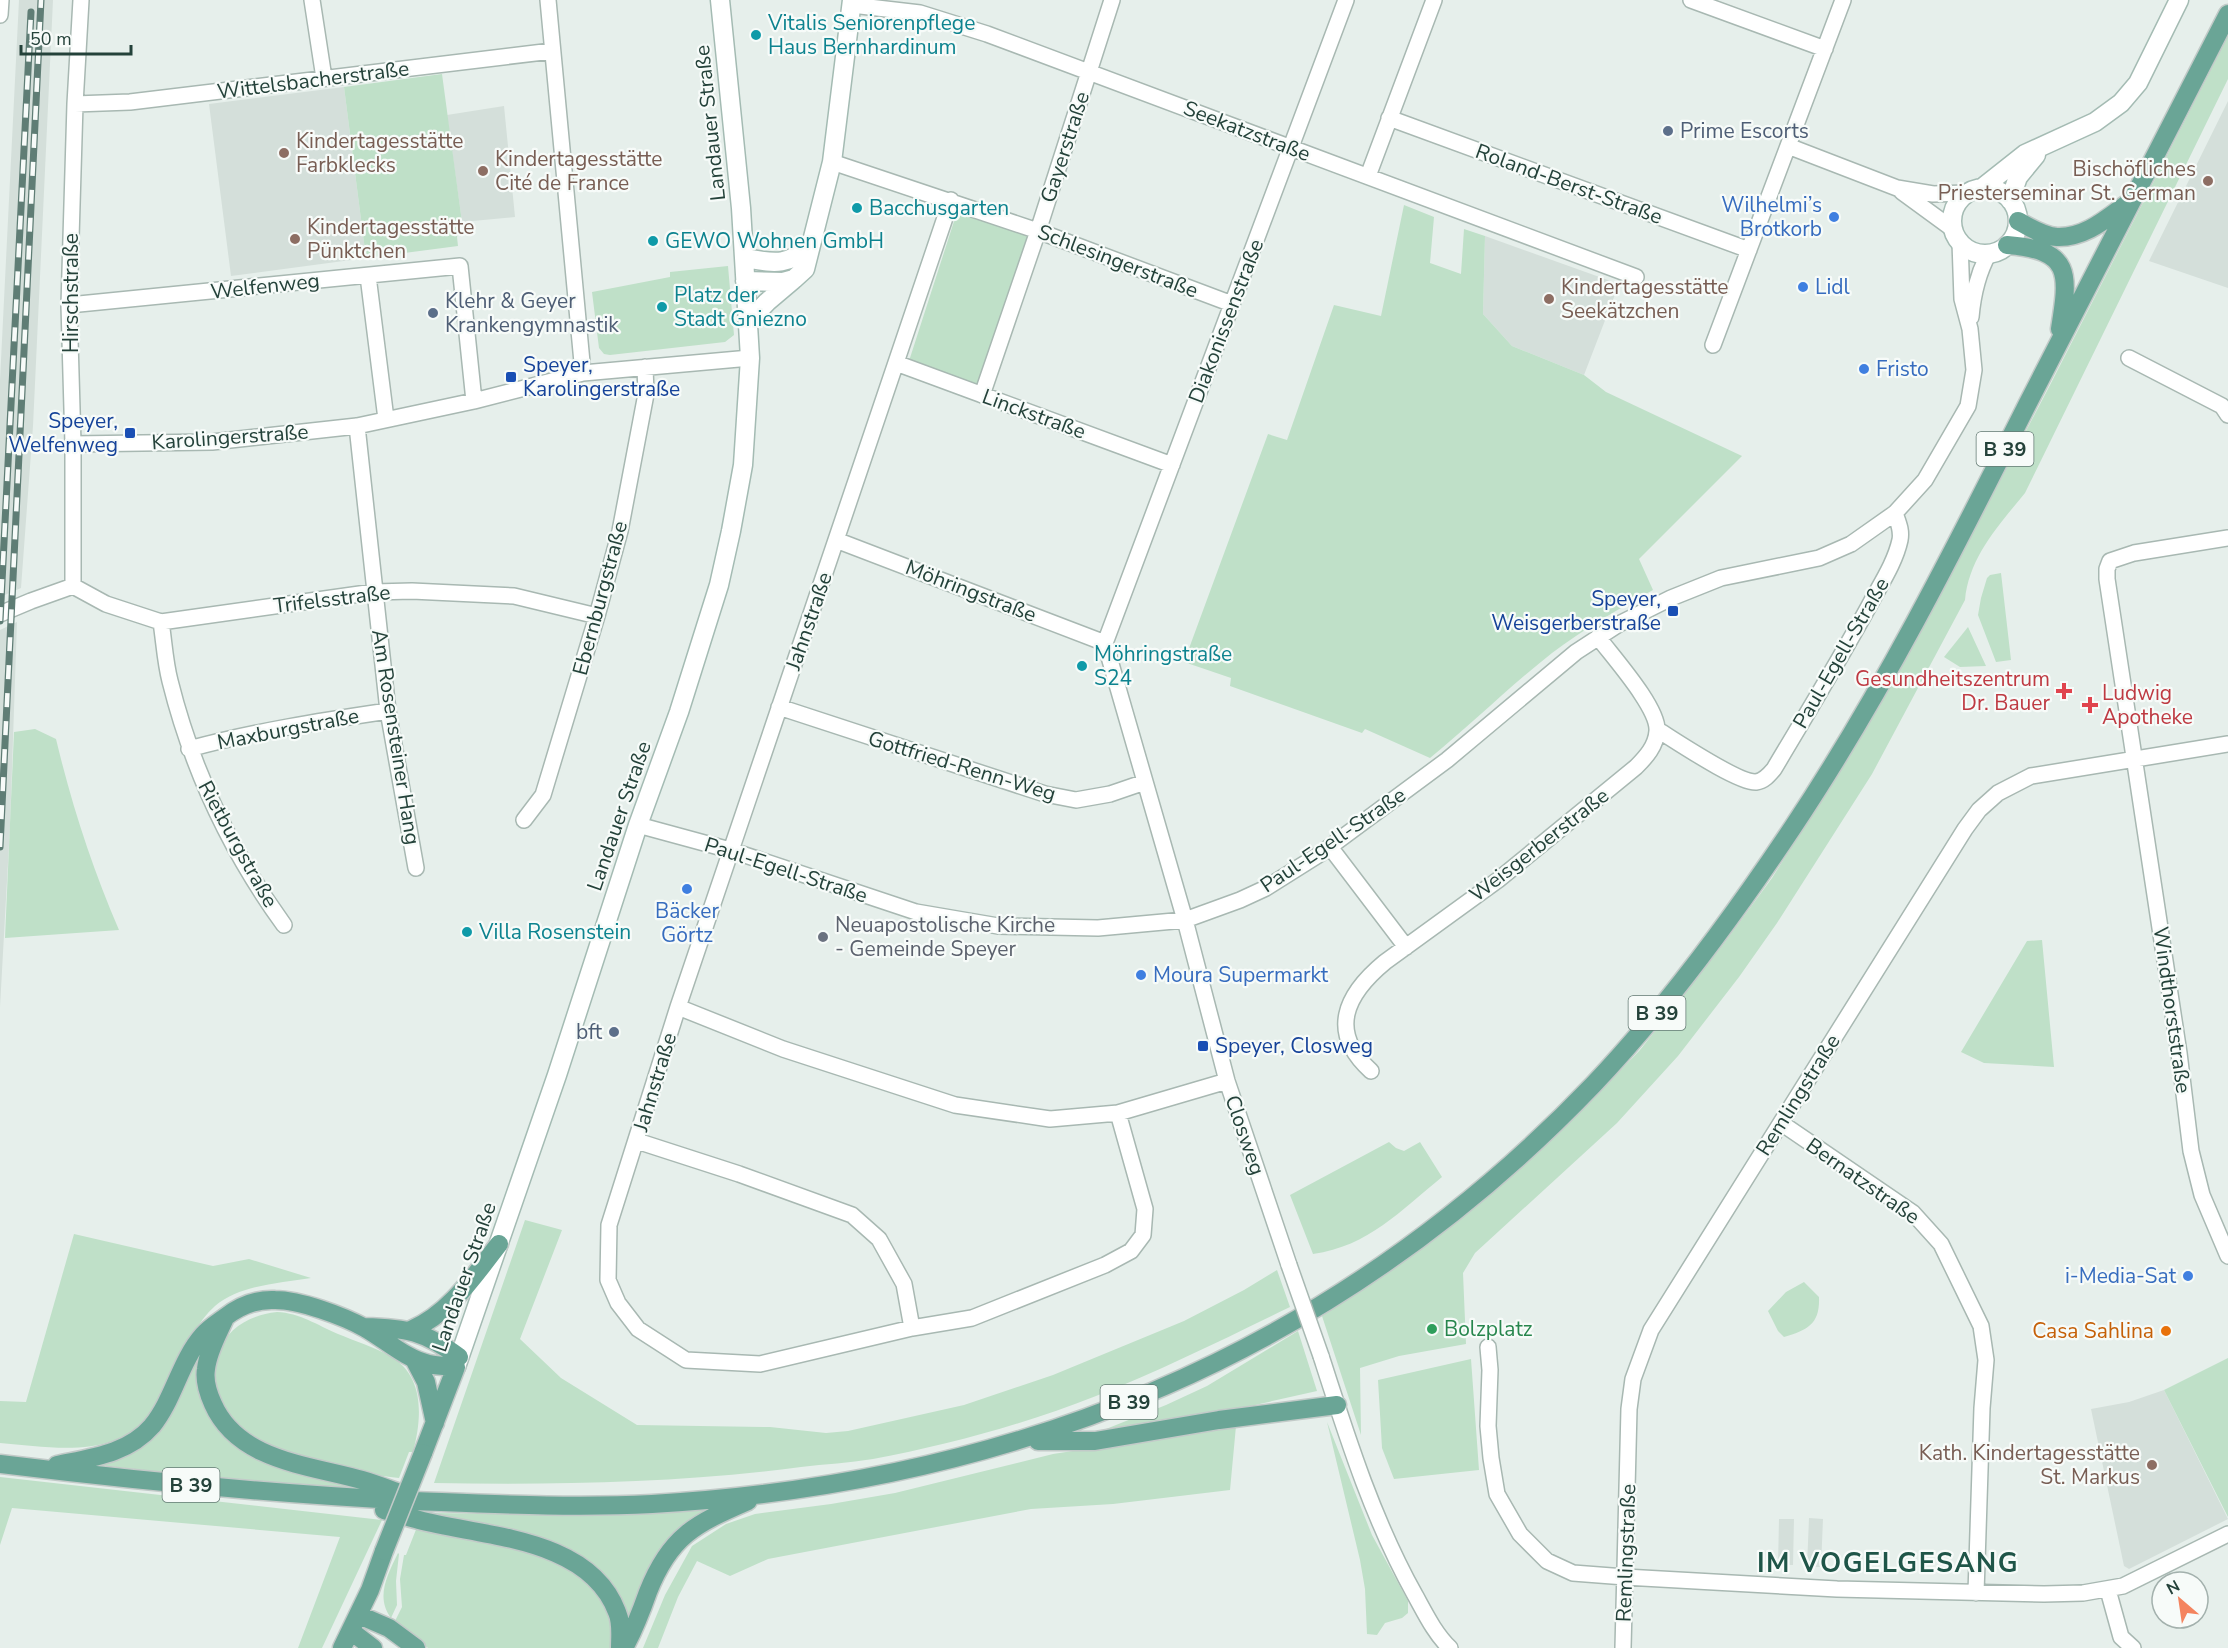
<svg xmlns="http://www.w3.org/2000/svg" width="2228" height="1648" viewBox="0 0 2228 1648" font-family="'Nunito Sans',sans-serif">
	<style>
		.built { fill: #d4dfda }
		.green { fill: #bfe0c8 }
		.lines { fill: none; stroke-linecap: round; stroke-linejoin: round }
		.street-casing { stroke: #a8b8b2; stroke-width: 18 }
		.secondary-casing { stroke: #a4bbb3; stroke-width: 21 }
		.primary-casing { stroke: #c2cac8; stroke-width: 21 }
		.street { stroke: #fff; stroke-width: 15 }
		.secondary { stroke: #fff; stroke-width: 18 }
		.primary { stroke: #6aa596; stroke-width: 18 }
		.rail-casing { stroke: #5f7d75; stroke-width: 7 }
		.rail { stroke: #f7fbf9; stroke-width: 4.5; stroke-dasharray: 14; stroke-linecap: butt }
		.street-bridge-casing { stroke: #a8b8b2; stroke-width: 18; stroke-linecap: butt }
		.primary-bridge-casing { stroke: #c2cac8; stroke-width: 21; stroke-linecap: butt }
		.street-bridge { stroke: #fff; stroke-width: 15 }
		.primary-bridge { stroke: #6aa596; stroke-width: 18 }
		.culture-dot { fill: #0f9aa8; stroke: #f7fbf9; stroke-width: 2 }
		.service-dot { fill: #5c6f8a; stroke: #f7fbf9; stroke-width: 2 }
		.education-dot { fill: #8d6e63; stroke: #f7fbf9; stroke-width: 2 }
		.shop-dot { fill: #3f7fe0; stroke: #f7fbf9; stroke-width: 2 }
		.transit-dot { fill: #1a4fb4; stroke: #f7fbf9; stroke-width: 2 }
		.health-dot { fill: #e0444e; stroke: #f7fbf9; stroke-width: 2 }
		.worship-dot { fill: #6b7280; stroke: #f7fbf9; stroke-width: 2 }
		.leisure-dot { fill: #2e9e5b; stroke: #f7fbf9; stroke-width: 2 }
		.food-dot { fill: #e8710a; stroke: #f7fbf9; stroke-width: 2 }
		.labels { text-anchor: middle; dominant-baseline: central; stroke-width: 4.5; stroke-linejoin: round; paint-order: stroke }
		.shield { fill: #f7fbf9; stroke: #637a73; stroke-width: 1.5 }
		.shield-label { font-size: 20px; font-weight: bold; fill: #24423a }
		.culture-label { font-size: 21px; fill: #0d838f; stroke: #f7fbf9; text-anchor: start }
		.street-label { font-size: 21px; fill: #24423a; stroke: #f7fbf9 }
		.service-label { font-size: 21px; fill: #4e5e75; stroke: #f7fbf9; text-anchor: start }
		.education-label { font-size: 21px; fill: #785e54; stroke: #f7fbf9; text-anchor: start }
		.shop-label { font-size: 21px; fill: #366cbe; stroke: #f7fbf9; text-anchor: start }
		.transit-label { font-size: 21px; fill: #164399; stroke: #f7fbf9; text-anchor: start }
		.health-label { font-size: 21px; fill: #be3a42; stroke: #f7fbf9; text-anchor: end }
		.worship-label { font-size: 21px; fill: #5b616d; stroke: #f7fbf9; text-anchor: start }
		.leisure-label { font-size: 21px; fill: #27864d; stroke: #f7fbf9; text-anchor: start }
		.food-label { font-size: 21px; fill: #c56008; stroke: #f7fbf9; text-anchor: end }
		.district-label { font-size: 27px; font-weight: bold; letter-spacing: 1.5px; fill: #1f5548; stroke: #f7fbf9 }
	</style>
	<rect width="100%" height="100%" fill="#e6efeb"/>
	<path class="built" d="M 19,0 L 53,0 L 33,426 L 21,588 L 0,597 L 0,380 Z
		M 344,87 L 366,258 L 231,276 L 209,104 Z
		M 2228,101 L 2228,288 L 2149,261 Z
		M 504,106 L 515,217 L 462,222 L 447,115 Z
		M 1485,236 L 1619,284 L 1584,375 L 1512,346 L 1483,314 Z
		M 17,622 L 10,826 L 0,1007 L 0,630 Z
		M 2164,1390 L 2228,1519 L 2129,1569 L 2124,1566 L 2091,1409 L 2129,1402 Z
		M 1809,1518 L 1823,1519 L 1821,1567 L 1807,1567 Z
		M 1779,1519 L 1794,1519 L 1793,1565 L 1778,1565 Z"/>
	<path class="green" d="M 2228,36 L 2228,79 L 2025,493 C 1999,525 1969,557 1965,600 L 1872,774 L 1777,923 L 1739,977 L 1678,1056 L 1617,1123 L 1475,1253 L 1463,1273 L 1466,1344 L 1399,1356 L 1360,1368 L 1361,1435 L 1322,1316 L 1385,1274 L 1465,1215 L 1588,1104 L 1640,1050 L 1722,946 L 1772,878 L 1855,746 L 1941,593 L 2049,387 Z
		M 442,74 L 462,222 L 457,237 L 458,246 L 366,258 L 344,87 Z
		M 1404,205 L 1434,217 L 1430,263 L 1461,274 L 1464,229 L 1485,236 L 1483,314 L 1512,346 L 1584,375 L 1606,392 L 1742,456 L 1639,559 L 1653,590 C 1618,609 1584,629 1552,653 C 1510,686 1472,724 1430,758 L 1365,729 L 1362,733 L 1230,686 L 1231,678 L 1184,662 L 1268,434 L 1287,440 L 1334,305 L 1381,316 Z
		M 958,209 L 1030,234 L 976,388 L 909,361 Z
		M 728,266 L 734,335 L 725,342 L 610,355 L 604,354 L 599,348 L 592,292 L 670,277 L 670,272 Z
		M 2001,573 L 2011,660 L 1996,662 L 1978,615 L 1981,598 L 1987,578 L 1990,575 Z
		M 1968,627 L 1986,666 L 1960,667 L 1944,657 Z
		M 35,729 L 56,739 C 72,806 92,867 119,930 L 5,938 L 14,732 Z
		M 2042,940 L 2054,1067 L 1984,1063 L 1961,1052 L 2027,941 Z
		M 1389,1142 L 1396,1148 L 1404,1151 L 1420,1142 L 1442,1177 C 1400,1211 1369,1246 1313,1254 L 1290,1195 Z
		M 525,1220 L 562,1230 L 520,1339 L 561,1378 L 637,1425 L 770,1427 L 826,1433 L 848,1431 L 964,1405 L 1053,1375 L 1184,1321 L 1244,1290 L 1277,1270 L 1290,1307 C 1226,1338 1162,1370 1096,1396 C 1025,1424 948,1445 873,1459 C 849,1463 825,1464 801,1467 C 679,1483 556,1485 434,1483 Z
		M 74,1234 L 213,1266 L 249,1259 L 311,1278 C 280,1283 240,1285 215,1306 C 197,1322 187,1346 176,1367 C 168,1381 162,1398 152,1411 C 117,1461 52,1447 0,1443 L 0,1401 L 26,1402 Z
		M 1804,1282 L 1819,1297 C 1820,1324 1808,1330 1784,1337 L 1778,1331 L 1768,1311 L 1786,1292 Z
		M 277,1312 C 300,1313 317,1325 338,1334 C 355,1341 374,1347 390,1356 C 425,1376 422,1418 413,1452 L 409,1452 L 399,1478 C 346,1471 277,1460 236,1425 C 233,1422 228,1419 226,1416 C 222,1411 221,1404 219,1399 C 214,1383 213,1370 218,1354 C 227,1327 251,1315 277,1312 Z
		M 1298,1331 L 1317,1391 L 1197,1418 L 1096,1433 L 1166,1405 L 1207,1386 Z
		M 200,1352 C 201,1395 198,1414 233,1444 L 359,1487 L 358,1490 L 243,1481 L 98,1465 L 121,1456 Z
		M 2228,1358 L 2228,1517 L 2164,1390 Z
		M 1471,1359 L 1479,1470 L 1394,1479 L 1382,1448 L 1378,1380 Z
		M 1327,1422 L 1372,1535 L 1408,1601 L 1408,1613 L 1402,1618 L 1385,1623 L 1377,1635 L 1367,1634 L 1365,1589 L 1360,1560 Z
		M 1236,1426 L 1230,1490 L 1113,1504 L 1031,1509 L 768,1559 L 730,1576 L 697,1561 L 678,1597 L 658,1648 L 643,1648 L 665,1595 L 692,1546 L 726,1524 L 755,1514 L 831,1504 L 895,1493 L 1053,1454 Z
		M 0,1477 L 382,1520 L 322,1648 L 298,1648 L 340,1537 L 12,1508 L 0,1545 Z
		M 711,1508 L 698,1516 L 631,1621 L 627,1621 L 605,1579 L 431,1516 L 432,1513 L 609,1515 Z
		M 417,1527 C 443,1531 468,1537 494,1544 C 544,1556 626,1578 610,1648 L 428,1648 L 396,1624 L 395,1621 L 402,1607 L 400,1579 L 404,1555 L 406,1555 Z
		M 398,1553 L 399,1554 L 396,1581 L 397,1605 L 391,1618 C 375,1597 388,1574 398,1553 Z"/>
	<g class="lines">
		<g class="street-casing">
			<path id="street" d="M 312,0 L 324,78
				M 548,0 L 583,373
				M 1691,0 L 1825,49
				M 852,5 L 920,13 L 987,34 L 1636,277
				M 0,15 L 1,0
				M 75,104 L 130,102 L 552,51
				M 1389,118 L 1749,250
				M 1788,146 L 1897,188 L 1933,194 L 1967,193
				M 832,162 L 1038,231 L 1232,304
				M 1368,176 L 1434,0
				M 1902,192 L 1954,230
				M 951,200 L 678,1007 L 609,1225 L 608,1280 L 618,1303 L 638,1329 L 686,1360 L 760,1364 L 912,1328 L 972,1318 L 1105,1265 L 1131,1251 L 1143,1235 L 1145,1209 L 1118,1113
				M 368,276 L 386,419
				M 69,305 L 460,266 L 474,401
				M 1971,317 C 1973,294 1978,273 1989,253
				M 1713,345 L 1843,0
				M 2129,358 L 2222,406 L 2228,415
				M 896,363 L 1172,465
				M 982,395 L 1038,231 L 1112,0
				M 357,426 L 388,711 L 416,868
				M 73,444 L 212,442 L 357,426 L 474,401 L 583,373 L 750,358
				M 2228,538 L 2134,553 L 2110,561 L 2107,569 L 2107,579 L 2179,1053 L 2191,1151 L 2202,1195 L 2228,1256
				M 836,540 L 1105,643
				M 73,586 L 73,444 L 69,305 L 75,104 L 81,0
				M 73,586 L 106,604 L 161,622 L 374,592 L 412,591 L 514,596 L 597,616
				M 0,614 L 31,601 L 73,586
				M 161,622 C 164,641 165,662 170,681 C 192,769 231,852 284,925
				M 1105,643 L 1346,0
				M 1105,643 L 1185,920 L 1227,1081 L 1289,1265
				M 779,707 L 1045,794 L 1076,800 L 1110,794 L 1145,782
				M 1658,730 C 1676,741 1738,783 1756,782 C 1764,781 1769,775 1774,769 C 1806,715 1839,661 1869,606 C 1880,585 1895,563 1900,540 C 1902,530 1898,522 1895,513
				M 189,749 C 255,731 321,721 388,711
				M 524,820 L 543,795 L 597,616 L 620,531 L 646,394 L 645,367
				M 638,825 L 730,850 L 916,912 L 998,926 L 1098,928 L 1185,920 L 1240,900 L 1266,888 L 1320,854 L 1447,760 L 1576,652 L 1619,624 L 1671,598 L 1721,578 L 1819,558 L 1851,544 L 1895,513 L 1925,480 L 1968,406 L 1974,370 L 1970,329 L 1962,299 L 1960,242
				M 1330,847 L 1406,947
				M 678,1007 L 783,1049 L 955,1105 L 1050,1119 L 1118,1113 L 1227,1081
				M 1371,1071 C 1328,1032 1345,995 1385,962 L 1498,880 L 1636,767 C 1646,757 1656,746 1657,731 C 1659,708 1612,656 1598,637
				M 1781,1123 L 1913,1213 L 1941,1244 L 1981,1326 L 1986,1360 L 1982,1408 L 1976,1593
				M 637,1141 L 739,1174 L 852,1215 L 879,1239 L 904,1284 L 912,1328
				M 1488,1347 L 1490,1370 L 1488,1426 L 1491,1458 L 1497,1494 L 1520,1534 L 1547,1561 L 1573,1573 L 1625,1577 L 1837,1589 L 2044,1594 L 2083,1593 L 2123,1586 L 2228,1534
				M 1321,1356 C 1347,1437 1373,1520 1415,1595 C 1425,1613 1435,1634 1450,1648
				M 2108,1590 L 2121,1637 L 2133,1648
				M 1623,1648 L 1629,1409 L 1633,1379 L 1651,1330 L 1965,829 L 1979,810 L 1998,793 L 2031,776 L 2228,744"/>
		</g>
		<g class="secondary-casing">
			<path id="secondary" d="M 1982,188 L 2025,154 L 2095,122 L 2121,103 L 2138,83 L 2179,0
				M1952 221a33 33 0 1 1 66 0a33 33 0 1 1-66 0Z
				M 2010,200 L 2018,177 L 2036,155
				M 744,258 C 774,263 787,267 811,245
				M 745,281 L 783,282 L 794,279 L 805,269 L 832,162 L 852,0
				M 748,322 L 767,302 L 793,280
				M 456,1367 L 557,1075 L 638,825 L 679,712 L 719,585 L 731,531 L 743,465 L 750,358 L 741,208 L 720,0"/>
		</g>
		<g class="primary-casing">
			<path id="primary" d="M 2018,221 C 2029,227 2043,236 2057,237 C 2085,238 2106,219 2128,203
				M 2007,245 C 2072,250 2069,273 2060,329
				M 225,1318 C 218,1334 208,1351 206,1369 C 204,1381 208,1393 213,1404 C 238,1461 309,1465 362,1480 C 376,1484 391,1490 405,1495
				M 364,1327 C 407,1328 424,1331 459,1357
				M 411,1330 C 450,1313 474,1276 499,1244
				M 414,1359 L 426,1382 L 435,1423
				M 1038,1441 L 1095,1441 L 1219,1420 L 1337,1405
				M 0,1464 C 138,1481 276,1494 415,1501 C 494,1504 573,1508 652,1504 C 1018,1483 1338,1351 1593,1085 C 1668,1006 1733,917 1793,827 C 1881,695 1953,552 2024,411 C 2091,278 2160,146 2228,14
				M 57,1465 C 90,1458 128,1454 152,1426 C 174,1399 180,1361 203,1335 C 209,1328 217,1323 224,1318 C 239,1306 255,1299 275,1300 C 300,1300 343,1316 365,1328 C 386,1340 406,1359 429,1364 C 437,1366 447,1366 456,1367 L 423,1453
				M 384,1510 C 395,1513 407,1517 419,1520 C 483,1537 589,1537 617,1612 C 622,1623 620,1636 620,1648
				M 359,1615 L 389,1628 L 416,1648
				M 351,1631 L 373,1648
				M 342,1648 L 370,1590 L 384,1551
				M 624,1648 C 634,1630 641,1612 648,1592 C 670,1536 695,1524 748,1501"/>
		</g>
		<use href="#street" class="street"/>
		<use href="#secondary" class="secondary"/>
		<use href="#primary" class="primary"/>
		<g class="rail-casing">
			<path id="rail" d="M 0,621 L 31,12
				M 0,847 L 41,0"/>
		</g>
		<use href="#rail" class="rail"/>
		<g class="street-bridge-casing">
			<path id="street-bridge" d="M 1289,1265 L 1321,1356"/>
		</g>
		<g class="primary-bridge-casing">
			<path id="primary-bridge" d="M 384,1551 L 423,1453"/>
		</g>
		<use href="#street-bridge" class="street-bridge"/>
		<use href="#primary-bridge" class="primary-bridge"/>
	</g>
	<g class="culture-dot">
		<circle cx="756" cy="35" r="6"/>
		<circle cx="857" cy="208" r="6"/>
		<circle cx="653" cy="241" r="6"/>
		<circle cx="662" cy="307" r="6"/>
		<circle cx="1082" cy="666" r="6"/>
		<circle cx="467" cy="932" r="6"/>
	</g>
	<g class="service-dot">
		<circle cx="1668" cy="131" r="6"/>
		<circle cx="433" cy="313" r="6"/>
		<circle cx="614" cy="1032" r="6"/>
	</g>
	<g class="education-dot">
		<circle cx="284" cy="153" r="6"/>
		<circle cx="483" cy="171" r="6"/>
		<circle cx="2208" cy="181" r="6"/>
		<circle cx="295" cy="239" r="6"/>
		<circle cx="1549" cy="299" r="6"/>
		<circle cx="2152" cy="1465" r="6"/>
	</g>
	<g class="shop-dot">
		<circle cx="1834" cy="217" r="6"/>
		<circle cx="1803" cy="287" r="6"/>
		<circle cx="1864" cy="369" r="6"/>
		<circle cx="687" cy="889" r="6"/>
		<circle cx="1141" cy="975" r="6"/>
		<circle cx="2188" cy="1276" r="6"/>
	</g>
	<g class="transit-dot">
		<rect x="505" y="371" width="12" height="12" rx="3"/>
		<rect x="124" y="427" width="12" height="12" rx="3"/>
		<rect x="1667" y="605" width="12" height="12" rx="3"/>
		<rect x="1197" y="1040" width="12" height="12" rx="3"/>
	</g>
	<g class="health-dot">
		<path d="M2061 682h6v6h6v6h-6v6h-6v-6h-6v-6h6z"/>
		<path d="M2087 696h6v6h6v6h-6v6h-6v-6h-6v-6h6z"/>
	</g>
	<circle class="worship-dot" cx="823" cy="937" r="6"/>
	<circle class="leisure-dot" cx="1432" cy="1329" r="6"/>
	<circle class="food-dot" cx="2166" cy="1331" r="6"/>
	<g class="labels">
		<g class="shield">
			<rect x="1976.5" y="432" width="57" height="34" rx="4.5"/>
			<rect x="1628.5" y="996" width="57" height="34" rx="4.5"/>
			<rect x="1100.5" y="1385" width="57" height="34" rx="4.5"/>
			<rect x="162.5" y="1468" width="57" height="34" rx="4.5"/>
		</g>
		<g class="shield-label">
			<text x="2005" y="449">B 39</text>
			<text x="1657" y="1013">B 39</text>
			<text x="1129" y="1402">B 39</text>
			<text x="191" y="1485">B 39</text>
		</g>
		<g class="culture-label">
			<text x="768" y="23">Vitalis Seniorenpflege<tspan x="768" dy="24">Haus Bernhardinum</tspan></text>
			<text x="869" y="208">Bacchusgarten</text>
			<text x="665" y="241">GEWO Wohnen GmbH</text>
			<text x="674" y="295">Platz der<tspan x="674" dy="24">Stadt Gniezno</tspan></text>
			<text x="1094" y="654">Möhringstraße<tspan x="1094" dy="24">S24</tspan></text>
			<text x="479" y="932">Villa Rosenstein</text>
		</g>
		<g class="street-label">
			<text transform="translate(313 80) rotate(-7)">Wittelsbacherstraße</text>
			<text transform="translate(710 123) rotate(-96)">Landauer Straße</text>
			<text transform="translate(1247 131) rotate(21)">Seekatzstraße</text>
			<text transform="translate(1065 147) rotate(-72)">Gayerstraße</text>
			<text transform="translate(1569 184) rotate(20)">Roland-Berst-Straße</text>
			<text transform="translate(1118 261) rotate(21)">Schlesingerstraße</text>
			<text transform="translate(265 286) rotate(-6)">Welfenweg</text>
			<text transform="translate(71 293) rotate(-90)">Hirschstraße</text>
			<text transform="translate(1226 321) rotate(-69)">Diakonissenstraße</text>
			<text transform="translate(1034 414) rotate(20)">Linckstraße</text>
			<text transform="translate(230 437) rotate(-4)">Karolingerstraße</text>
			<text transform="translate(971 591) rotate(21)">Möhringstraße</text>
			<text transform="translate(600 598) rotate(-75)">Ebernburgstraße</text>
			<text transform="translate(332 599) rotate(-7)">Trifelsstraße</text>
			<text transform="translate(809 621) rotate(-71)">Jahnstraße</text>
			<text transform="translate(1841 653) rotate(-60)">Paul-Egell-Straße</text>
			<text transform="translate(288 729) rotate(-11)">Maxburgstraße</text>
			<text transform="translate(396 737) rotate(81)">Am Rosensteiner Hang</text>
			<text transform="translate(962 766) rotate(17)">Gottfried-Renn-Weg</text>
			<text transform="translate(619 816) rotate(-71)">Landauer Straße</text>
			<text transform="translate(1333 840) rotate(-34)">Paul-Egell-Straße</text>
			<text transform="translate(238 844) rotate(61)">Rietburgstraße</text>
			<text transform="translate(1539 845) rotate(-38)">Weisgerberstraße</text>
			<text transform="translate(786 870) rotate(18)">Paul-Egell-Straße</text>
			<text transform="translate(2172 1010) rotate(82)">Windthorststraße</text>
			<text transform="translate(655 1082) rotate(-73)">Jahnstraße</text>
			<text transform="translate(1798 1095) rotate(-58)">Remlingstraße</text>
			<text transform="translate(1245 1135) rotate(71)">Closweg</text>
			<text transform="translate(1863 1181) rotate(35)">Bernatzstraße</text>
			<text transform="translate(464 1277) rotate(-71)">Landauer Straße</text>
			<text transform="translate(1626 1553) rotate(-88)">Remlingstraße</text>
		</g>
		<g class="service-label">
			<text x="1680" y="131">Prime Escorts</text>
			<text x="445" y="301">Klehr &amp; Geyer<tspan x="445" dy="24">Krankengymnastik</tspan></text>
			<text x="602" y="1032" text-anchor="end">bft</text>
		</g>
		<g class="education-label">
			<text x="296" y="141">Kindertagesstätte<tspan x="296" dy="24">Farbklecks</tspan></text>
			<text x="495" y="159">Kindertagesstätte<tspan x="495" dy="24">Cité de France</tspan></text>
			<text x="2196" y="169" text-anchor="end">Bischöfliches<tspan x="2196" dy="24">Priesterseminar St. German</tspan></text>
			<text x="307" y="227">Kindertagesstätte<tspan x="307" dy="24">Pünktchen</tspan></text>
			<text x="1561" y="287">Kindertagesstätte<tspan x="1561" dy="24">Seekätzchen</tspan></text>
			<text x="2140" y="1453" text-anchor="end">Kath. Kindertagesstätte<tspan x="2140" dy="24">St. Markus</tspan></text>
		</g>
		<g class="shop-label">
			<text x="1822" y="205" text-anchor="end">Wilhelmi’s<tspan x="1822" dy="24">Brotkorb</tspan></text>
			<text x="1815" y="287">Lidl</text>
			<text x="1876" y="369">Fristo</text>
			<text x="687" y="911" text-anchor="middle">Bäcker<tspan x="687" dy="24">Görtz</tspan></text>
			<text x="1153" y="975">Moura Supermarkt</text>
			<text x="2176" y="1276" text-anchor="end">i-Media-Sat</text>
		</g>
		<g class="transit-label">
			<text x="523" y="365">Speyer,<tspan x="523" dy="24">Karolingerstraße</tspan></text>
			<text x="118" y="421" text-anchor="end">Speyer,<tspan x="118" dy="24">Welfenweg</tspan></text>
			<text x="1661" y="599" text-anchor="end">Speyer,<tspan x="1661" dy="24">Weisgerberstraße</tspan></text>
			<text x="1215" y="1046">Speyer, Closweg</text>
		</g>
		<g class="health-label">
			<text x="2050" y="679">Gesundheitszentrum<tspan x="2050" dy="24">Dr. Bauer</tspan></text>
			<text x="2102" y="693" text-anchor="start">Ludwig<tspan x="2102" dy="24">Apotheke</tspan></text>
		</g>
		<g class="worship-label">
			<text x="835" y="925">Neuapostolische Kirche<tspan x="835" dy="24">- Gemeinde Speyer</tspan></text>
		</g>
		<g class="leisure-label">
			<text x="1444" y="1329">Bolzplatz</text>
		</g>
		<g class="food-label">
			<text x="2154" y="1331">Casa Sahlina</text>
		</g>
		<g class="district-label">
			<text x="1888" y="1563">IM VOGELGESANG</text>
		</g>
	</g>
	<g transform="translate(2180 1600) rotate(331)"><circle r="28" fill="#f7fbf9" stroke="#a3b1ad" stroke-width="1.5"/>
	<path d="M0-4.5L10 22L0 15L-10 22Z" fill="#f4845f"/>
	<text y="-9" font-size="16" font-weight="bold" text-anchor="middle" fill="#24423a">N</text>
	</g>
	<path d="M21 45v9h110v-9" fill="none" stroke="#24423a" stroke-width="3"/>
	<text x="30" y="45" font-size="18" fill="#24423a" stroke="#f7fbf9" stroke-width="4.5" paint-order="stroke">50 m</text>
</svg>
